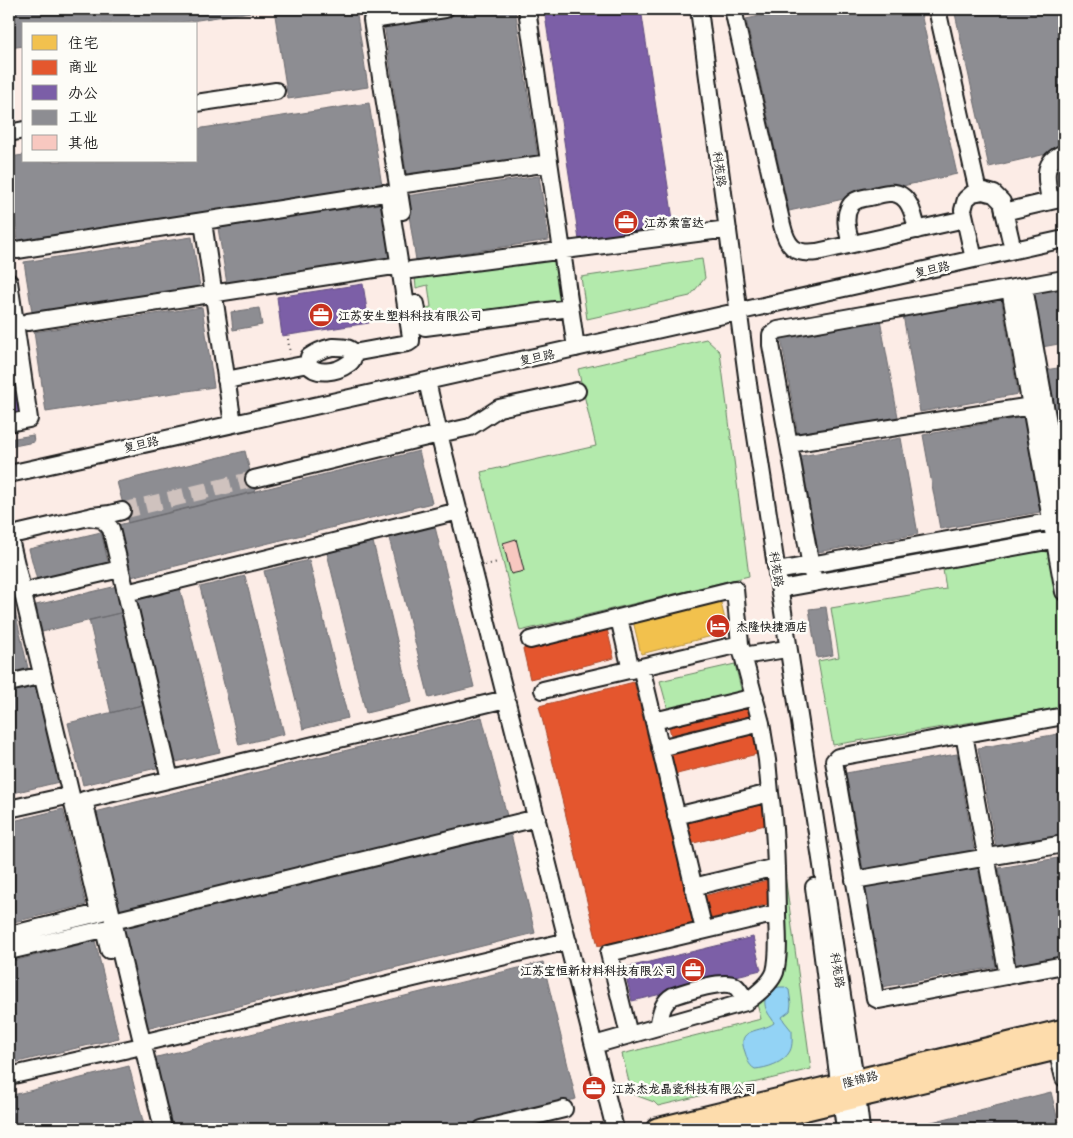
<svg xmlns="http://www.w3.org/2000/svg" width="1073" height="1138" viewBox="0 0 1073 1138" font-family="Delius,'LXGW WenKai TC',sans-serif">
	<style>
		.green { fill: #b3eaac; stroke: #688364 }
		.water { fill: #93d3f5; stroke: #638a9e }
		.homes { fill: #f2c14e; stroke: #b2903f }
		.shops { fill: #e4572e; stroke: #a84529 }
		.offices { fill: #7b5ea7; stroke: #5e4a7d }
		.industry { fill: #8d8d92; stroke: #6b6b6f }
		.building { fill: #f8c8c0; stroke: #1c1c1c }
		.lines { fill: none; stroke-linecap: round; stroke-linejoin: round }
		.minor-tunnel { stroke: #cfc2be; stroke-width: 16; stroke-dasharray: 16 8; stroke-linecap: butt }
		.minor-casing { stroke: #1c1c1c; stroke-width: 20 }
		.major-casing { stroke: #1c1c1c; stroke-width: 25 }
		.path { stroke: #1c1c1c; stroke-width: 2; stroke-dasharray: 1 4; stroke-linecap: butt }
		.minor { stroke: #fdfcf7; stroke-width: 16 }
		.major { stroke: #fddcac; stroke-width: 21 }
		.labels { text-anchor: middle; dominant-baseline: central; stroke-width: 5; stroke-linejoin: round; paint-order: stroke }
		.street-label { font-size: 12px; fill: #1c1c1c; stroke: #fdfcf7 }
		.poi-label { font-size: 12px; font-weight: bold; fill: #1c1c1c; stroke: #fdfcf7; text-anchor: start }
	</style>
	<rect width="100%" height="100%" fill="#fcece6"/>
	<filter id="ink" filterUnits="userSpaceOnUse"><feTurbulence type="fractalNoise" baseFrequency=".02" numOctaves="2"/><feDisplacementMap in="SourceGraphic" scale="10" xChannelSelector="R" yChannelSelector="G"/><feConvolveMatrix kernelMatrix="1 2 1 2 8 2 1 2 1" color-interpolation-filters="sRGB"/></filter>
	<g filter="url(#ink)">
		<path class="green" d="M 552,258 L 555,261 L 561,296 L 560,300 L 554,302 L 424,320 L 420,309 L 431,307 L 428,285 L 416,288 L 415,277 Z
			M 702,259 L 705,278 L 690,296 L 587,319 L 581,277 Z
			M 706,339 L 720,352 L 749,576 L 520,631 L 481,472 L 596,446 L 578,369 Z
			M 1048,547 L 1057,555 L 1064,602 L 1064,707 L 833,745 L 818,661 L 839,657 L 831,608 L 946,589 L 942,563 Z
			M 735,664 L 742,693 L 668,710 L 660,681 Z
			M 781,845 L 811,1069 L 658,1106 L 654,1102 L 632,1094 L 622,1054 L 761,1019 L 757,1004 L 760,999 L 777,979 Z"/>
		<path class="water" d="M 779,987 L 785,987 L 789,990 L 791,1004 L 790,1011 L 782,1017 L 784,1021 L 792,1031 C 792,1037 793,1045 790,1051 C 784,1063 767,1068 755,1069 C 748,1065 747,1058 745,1052 C 735,1027 761,1033 774,1023 C 773,1019 770,1017 768,1013 C 761,1001 766,990 779,987 Z"/>
		<path class="homes" d="M 720,599 L 728,632 L 641,654 L 633,621 Z"/>
		<path class="shops" d="M 607,629 L 614,658 L 530,679 L 523,649 Z
			M 634,682 L 693,923 L 598,946 L 539,706 Z
			M 750,703 L 753,715 L 671,735 L 668,723 Z
			M 760,730 L 765,752 L 673,775 L 668,752 Z
			M 768,803 L 773,823 L 690,844 L 685,824 Z
			M 768,880 L 773,903 L 709,919 L 703,896 Z"/>
		<path class="offices" d="M 544,9 L 641,9 L 674,226 L 579,240 Z
			M 363,284 L 369,323 L 282,336 L 277,297 Z
			M 9,317 L 23,415 L 9,417 Z
			M 753,937 L 761,970 L 632,1001 L 624,968 Z"/>
		<path class="industry" d="M 9,9 L 271,9 L 171,24 L 24,24 L 24,46 L 9,48 Z
			M 274,9 L 356,9 L 368,87 L 288,99 Z
			M 486,9 L 515,9 L 538,159 L 407,178 L 384,24 Z
			M 793,9 L 920,9 L 957,174 L 789,211 L 746,19 Z
			M 954,9 L 1064,9 L 1064,150 L 989,167 Z
			M 369,103 L 382,186 L 18,241 L 9,177 L 9,157 L 24,155 L 24,161 L 196,161 L 196,129 Z
			M 539,176 L 549,240 L 416,260 L 406,196 Z
			M 387,203 L 396,259 L 227,284 L 218,228 Z
			M 192,237 L 200,287 L 32,312 L 24,262 Z
			M 1064,285 L 1064,343 L 1042,347 L 1032,291 Z
			M 1001,298 L 1018,394 L 920,412 L 903,315 Z
			M 202,307 L 214,387 L 46,412 L 34,332 Z
			M 259,308 L 262,325 L 233,330 L 231,312 Z
			M 880,319 L 898,417 L 798,435 L 781,337 Z
			M 1064,367 L 1064,425 L 1055,426 L 1045,370 Z
			M 1024,417 L 1040,512 L 940,529 L 923,435 Z
			M 33,435 L 34,442 L 9,447 L 9,439 Z
			M 901,438 L 918,534 L 818,552 L 801,456 Z
			M 245,451 L 255,492 L 128,523 L 117,482 Z
			M 419,451 L 432,503 L 131,577 L 118,525 Z
			M 435,527 L 474,687 L 429,698 L 389,538 Z
			M 101,532 L 109,567 L 38,584 L 29,549 Z
			M 373,542 L 412,702 L 366,713 L 327,553 Z
			M 309,560 L 348,718 L 303,729 L 264,571 Z
			M 245,576 L 284,734 L 239,745 L 200,587 Z
			M 9,585 L 28,668 L 9,673 Z
			M 117,586 L 124,612 L 42,632 L 36,605 Z
			M 180,589 L 220,752 L 176,762 L 136,600 Z
			M 826,607 L 833,655 L 817,658 L 809,609 Z
			M 124,612 L 146,704 L 111,713 L 89,620 Z
			M 36,686 L 59,782 L 9,794 L 9,693 Z
			M 146,704 L 161,767 L 83,785 L 68,723 Z
			M 482,717 L 507,816 L 115,912 L 91,813 Z
			M 1064,733 L 1064,835 L 996,847 L 978,748 Z
			M 957,754 L 974,850 L 863,869 L 846,773 Z
			M 63,809 L 86,905 L 9,923 L 9,822 Z
			M 511,834 L 535,933 L 142,1030 L 117,930 Z
			M 1064,857 L 1064,957 L 1016,965 L 999,868 Z
			M 978,868 L 996,967 L 882,987 L 864,888 Z
			M 95,941 L 119,1038 L 9,1064 L 9,962 Z
			M 543,962 L 576,1099 L 454,1129 L 166,1129 L 149,1059 Z
			M 129,1066 L 145,1129 L 9,1129 L 9,1096 Z
			M 1051,1092 L 1060,1129 L 909,1129 L 908,1128 Z"/>
		<path class="building" d="M 516,539 L 524,571 L 511,574 L 503,543 Z"/>
		<g class="lines">
			<path class="minor-tunnel" d="M 122,511 L 254,479"/>
			<g class="minor-casing">
				<path id="minor" d="M 527,9 L 576,348
					M 699,9 L 748,384 L 855,1080 L 861,1129
					M 733,9 L 782,225 C 787,246 794,255 817,252 L 965,219
					M 937,9 L 978,192
					M 196,103 L 276,91
					M 9,133 L 24,130
					M 398,185 L 549,163
					M 1050,201 C 1047,181 1040,162 1064,153
					M 402,211 L 372,20 L 445,9
					M 1004,212 L 1064,198
					M 203,222 L 233,424
					M 851,244 C 848,232 843,218 850,206 C 854,199 863,198 870,197 C 876,196 883,193 889,193 C 909,191 914,215 917,230
					M 17,250 L 384,193 L 387,194 L 389,198 L 411,337 L 411,341 L 408,343 L 353,353
					M 974,259 L 963,210 L 966,199 L 973,193 L 983,191 L 994,194 L 1002,202 L 1013,250
					M 411,270 L 728,229
					M 9,282 L 29,419 L 9,423
					M 1024,287 L 1064,513
					M 1010,289 L 1064,592
					M 416,304 L 419,323 L 425,327 L 570,308
					M 28,322 L 400,265
					M 332,347 C 340,347 356,346 353,358 C 352,361 350,363 348,364 C 337,372 316,376 308,364 L 309,357 C 316,352 323,349 332,347 Z
					M 226,380 L 308,364
					M 427,381 L 439,434 L 470,427 L 499,408 L 577,391
					M 789,444 L 1031,406
					M 9,474 L 1064,239
					M 254,479 L 439,434 L 615,1129
					M 92,516 L 110,514 L 122,511
					M 20,533 L 89,517 L 102,519 L 107,524 L 111,529 L 170,779
					M 9,535 L 99,913 L 9,935
					M 777,571 L 1064,519
					M 814,583 L 771,345 L 771,335 L 778,330 L 1064,279
					M 34,589 L 120,569
					M 780,589 L 1064,538
					M 126,593 L 459,511
					M 619,618 L 631,670
					M 530,640 L 735,589 L 740,644 L 761,723 L 767,760 L 770,793 L 676,816
					M 743,656 L 780,650
					M 641,667 L 704,930
					M 9,683 L 42,675
					M 543,690 L 740,644
					M 1064,716 L 838,757 L 834,761 L 875,998 L 879,1000 L 1064,965
					M 654,721 L 755,697
					M 964,734 L 1008,976
					M 660,748 L 761,723
					M 9,809 L 71,795
					M 854,880 L 1064,844
					M 693,887 L 776,867
					M 814,887 L 845,1129
					M 113,921 L 537,818
					M 9,951 L 104,929 L 109,950
					M 658,1027 C 661,1015 661,1003 673,996 C 686,992 723,979 735,986 C 740,989 743,997 746,1002
					M 629,1035 L 609,953 L 777,913
					M 1054,1037 L 1064,1078
					M 142,1043 L 568,941
					M 594,1045 L 746,1002 C 756,995 771,983 775,972 C 780,952 777,931 777,911 C 776,871 776,832 770,793
					M 9,1076 L 133,1048
					M 163,1129 L 84,800 L 506,699
					M 482,1129 L 564,1109"/>
			</g>
			<g class="major-casing">
				<path id="major" d="M 657,1129 L 1064,1030
					M 724,1129 L 1064,1047"/>
			</g>
			<path class="path" d="M 288,339 L 290,354
				M 485,565 L 498,562"/>
			<use href="#minor" class="minor"/>
			<use href="#major" class="major"/>
		</g>
	</g>
	<defs>
		<g id="office-disc" transform="scale(1.25)"><circle r="9.5" fill="#c8321e" stroke="#fdfcf7"/><path d="M-6-3h4V-5.5h4V-3h4V5H-6ZM-1-4.5V-3h2v-1.5ZM-6 0V1H6V0Z" fill="#fff"/></g>
		<g id="hotel-disc" transform="scale(1.25)"><circle r="9.5" fill="#c8321e" stroke="#fdfcf7"/><path d="M-6-4.5h1.5V1H6V5H4.5V3h-9V5H-6ZM-4 0a1.8 1.8 0 1 1 3.6 0ZM.5 0V-2.5h3Q6-2.5 6 0Z" fill="#fff"/></g>
	</defs>
	<g fill-rule="evenodd">
		<use href="#office-disc" x="626" y="222"/>
		<use href="#office-disc" x="321" y="315"/>
		<use href="#hotel-disc" x="718" y="626"/>
		<use href="#office-disc" x="693" y="970"/>
		<use href="#office-disc" x="594" y="1088"/>
	</g>
	<g class="labels">
		<g class="street-label">
			<text transform="translate(720 169) rotate(83)">科苑路</text>
			<text transform="translate(932 269) rotate(-13)">复旦路</text>
			<text transform="translate(537 357) rotate(-12)">复旦路</text>
			<text transform="translate(141 444) rotate(-13)">复旦路</text>
			<text transform="translate(777 569) rotate(81)">科苑路</text>
			<text transform="translate(838 970) rotate(81)">科苑路</text>
			<text transform="translate(860 1079) rotate(-14)">隆锦路</text>
		</g>
		<g class="poi-label">
			<text x="644" y="222">江苏索富达</text>
			<text x="338" y="315">江苏安生塑料科技有限公司</text>
			<text x="736" y="626">杰隆快捷酒店</text>
			<text x="676" y="970" text-anchor="end">江苏宝恒新材料科技有限公司</text>
			<text x="612" y="1088">江苏杰龙晶瓷科技有限公司</text>
		</g>
	</g>
	<rect width="1073" height="1138" fill="none" stroke="#fdfcf7" stroke-width="30"/>
	<rect x="15" y="15" width="1043" height="1108" fill="none" stroke="#1c1c1c" stroke-width="2" filter="url(#ink)"/>
	<rect x="22" y="22" width="175" height="140" fill="#fdfcf7" stroke="#a3a29f"/>
	<rect x="32" y="35" width="25" height="15" fill="#f2c14e" stroke="#a3a29f"/>
	<text x="68" y="48" font-size="15" fill="#1c1c1c">住宅</text>
	<rect x="32" y="60" width="25" height="15" fill="#e4572e" stroke="#a3a29f"/>
	<text x="68" y="72" font-size="15" fill="#1c1c1c">商业</text>
	<rect x="32" y="85" width="25" height="15" fill="#7b5ea7" stroke="#a3a29f"/>
	<text x="68" y="98" font-size="15" fill="#1c1c1c">办公</text>
	<rect x="32" y="110" width="25" height="15" fill="#8d8d92" stroke="#a3a29f"/>
	<text x="68" y="122" font-size="15" fill="#1c1c1c">工业</text>
	<rect x="32" y="135" width="25" height="15" fill="#f8c8c0" stroke="#a3a29f"/>
	<text x="68" y="148" font-size="15" fill="#1c1c1c">其他</text>
</svg>
